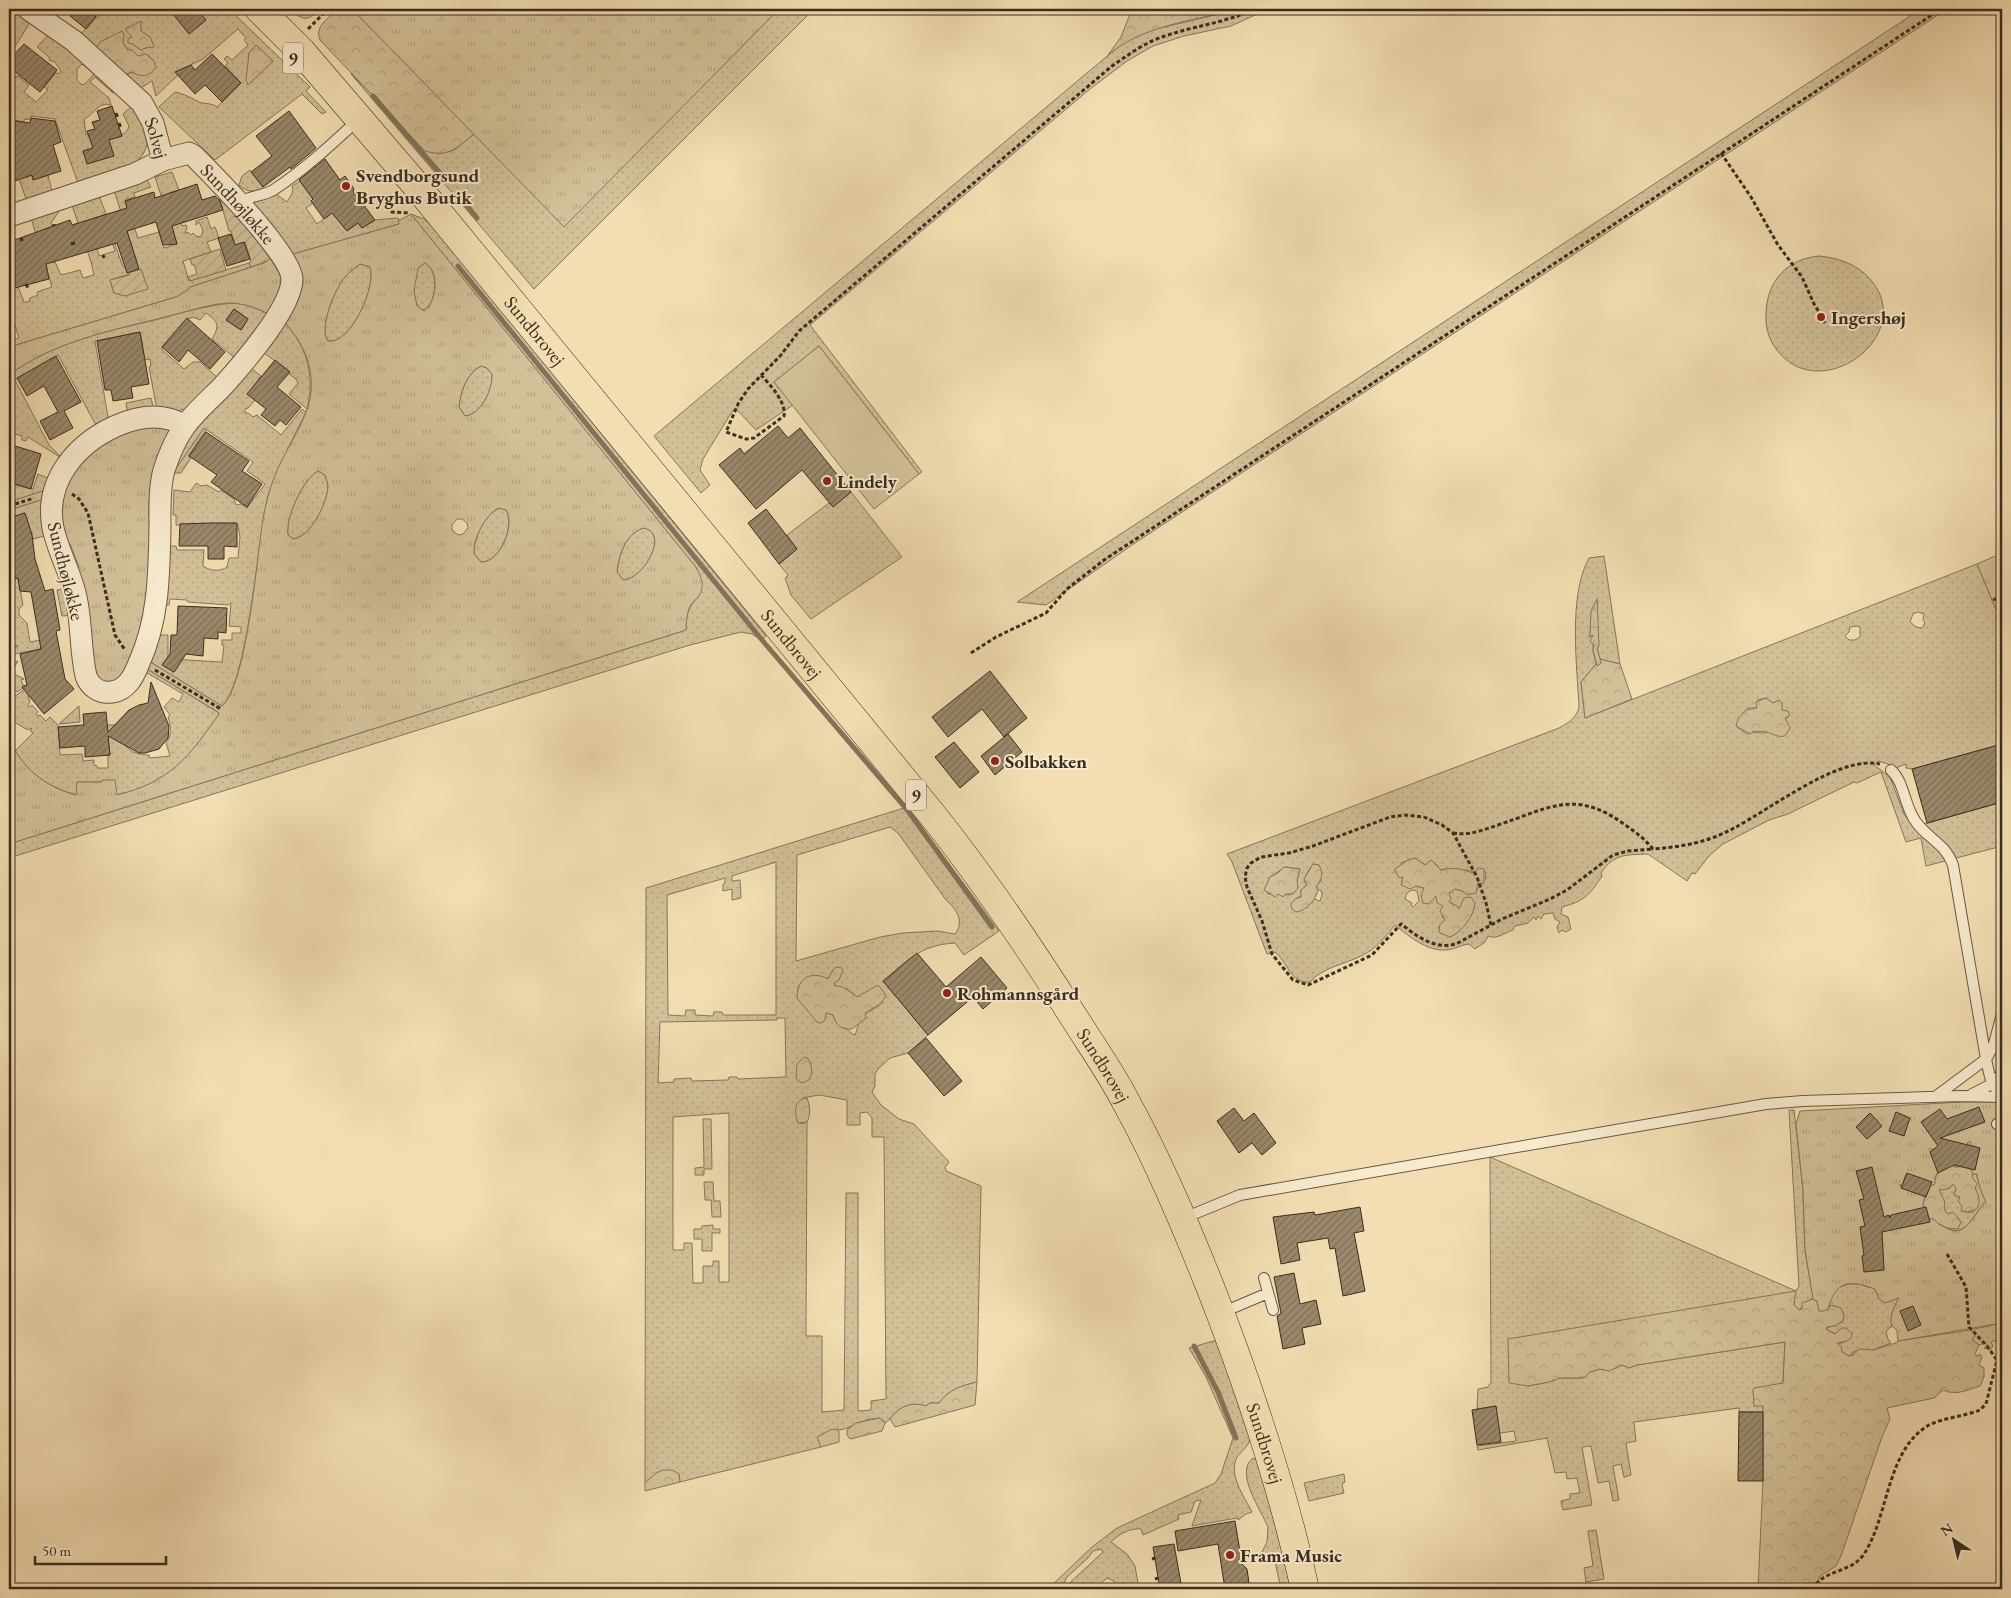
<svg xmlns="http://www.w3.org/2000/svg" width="2011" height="1598" viewBox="0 0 2011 1598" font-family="'EB Garamond',serif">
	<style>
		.grass { fill: url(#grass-dots); stroke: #86765c; fill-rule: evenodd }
		.forest { fill: url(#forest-crowns); stroke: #86765c }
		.wetland { fill: url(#wetland-marsh); stroke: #86765c }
		.park { fill: url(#park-tufts); stroke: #86765c; fill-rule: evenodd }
		.garden { fill: url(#garden-furrows); stroke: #86765c }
		.pitch { fill: #d3c099; stroke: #86765c }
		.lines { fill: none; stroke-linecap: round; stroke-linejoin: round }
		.stream { stroke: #83735a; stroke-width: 5 }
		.building { fill: url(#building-hatch); stroke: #3a2d20 }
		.lane-casing { stroke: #685944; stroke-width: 12 }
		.street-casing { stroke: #685944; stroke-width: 23 }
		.primary-casing { stroke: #3a2d20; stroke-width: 29 }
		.path { stroke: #3a2d20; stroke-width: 3; stroke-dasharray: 4 2.5; stroke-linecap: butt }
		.lane { stroke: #f7eacd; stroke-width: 10 }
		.street { stroke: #f7eacd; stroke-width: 21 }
		.primary { stroke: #f2deb2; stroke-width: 28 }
		.poi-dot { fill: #8f2418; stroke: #f7eacd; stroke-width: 2 }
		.labels { text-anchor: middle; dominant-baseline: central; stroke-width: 4; stroke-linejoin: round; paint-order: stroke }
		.shield { fill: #f7eacd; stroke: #736654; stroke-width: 1 }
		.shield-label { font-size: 18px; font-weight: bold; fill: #3a2d20 }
		.street-label { font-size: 19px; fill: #3a2d20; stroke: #f7eacd }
		.poi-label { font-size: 19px; font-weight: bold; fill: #3a2d20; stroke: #f7eacd; text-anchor: start }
	</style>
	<defs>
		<pattern id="grass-dots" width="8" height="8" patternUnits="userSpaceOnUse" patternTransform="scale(1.25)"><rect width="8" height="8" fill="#d3c099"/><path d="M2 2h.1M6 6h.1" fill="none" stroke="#b6a584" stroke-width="1.8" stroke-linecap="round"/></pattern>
		<pattern id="forest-crowns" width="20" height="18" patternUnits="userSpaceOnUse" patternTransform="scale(1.25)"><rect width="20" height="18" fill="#d3c099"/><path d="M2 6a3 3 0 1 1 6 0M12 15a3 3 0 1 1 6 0" fill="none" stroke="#b6a584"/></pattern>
		<pattern id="wetland-marsh" width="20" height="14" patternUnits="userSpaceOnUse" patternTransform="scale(1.25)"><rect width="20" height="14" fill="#d3c099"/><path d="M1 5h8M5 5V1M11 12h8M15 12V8" fill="none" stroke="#b6a584"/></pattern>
		<pattern id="park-tufts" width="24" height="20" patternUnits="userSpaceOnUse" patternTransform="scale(1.25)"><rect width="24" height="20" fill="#d3c099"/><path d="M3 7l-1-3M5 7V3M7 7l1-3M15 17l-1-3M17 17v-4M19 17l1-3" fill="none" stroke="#b6a584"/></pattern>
		<pattern id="garden-furrows" width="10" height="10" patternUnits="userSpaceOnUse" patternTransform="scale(1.25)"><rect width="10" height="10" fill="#d3c099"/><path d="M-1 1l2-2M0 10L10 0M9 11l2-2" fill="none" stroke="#b6a584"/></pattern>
		<pattern id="building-hatch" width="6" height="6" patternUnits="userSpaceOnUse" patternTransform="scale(1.25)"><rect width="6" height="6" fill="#9a896c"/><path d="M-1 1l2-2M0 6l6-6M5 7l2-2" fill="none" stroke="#7f7058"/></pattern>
	</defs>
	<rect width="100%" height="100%" fill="#f2deb2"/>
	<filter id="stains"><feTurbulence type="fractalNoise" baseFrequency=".004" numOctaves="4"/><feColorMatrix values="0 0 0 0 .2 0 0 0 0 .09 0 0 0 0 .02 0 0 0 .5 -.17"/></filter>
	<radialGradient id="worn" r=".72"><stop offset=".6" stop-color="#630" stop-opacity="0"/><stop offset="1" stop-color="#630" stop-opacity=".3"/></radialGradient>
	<path class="grass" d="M 99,9 L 229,9 L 310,87 L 306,91 L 326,112 L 322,114 L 302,94 L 215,160 L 159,107 L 175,92 C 184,94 190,97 197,101 C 204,105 211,102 217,107 L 241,83 L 225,66 L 228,63 L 224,59 L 227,56 L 232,60 L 248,45 L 244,40 L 246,38 L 238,29 L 203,59 L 176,72 L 178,75 L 156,96 L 152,81 L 139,89 L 124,76 L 154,61 L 148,55 L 138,56 L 127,49 L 123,43 L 106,38 L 96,49 L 80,35 L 96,17 L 99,17 ZM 140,21 L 141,31 L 150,37 L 151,41 L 148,47 L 141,50 L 133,44 L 130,39 ZM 256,45 L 273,61 L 248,84 L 249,53 Z
		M 779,9 L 814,9 L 534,289 L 351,74 L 395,118 L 438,154 L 454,150 L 474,134 L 564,226 Z
		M 1240,9 L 1268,9 L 1231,26 L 1184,36 L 1153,46 L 1127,61 L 1090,89 L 810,325 L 922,472 L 919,474 L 819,346 L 774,382 L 793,405 L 756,430 L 738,411 L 733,410 L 703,459 L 700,470 L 710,485 L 701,493 L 654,436 L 1124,42 L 1152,30 Z
		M 1921,9 L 1947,9 L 1132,545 L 1046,605 L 1017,602 Z
		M 13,10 L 31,21 L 9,56 L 9,16 Z
		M 49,34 L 76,55 L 115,92 L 113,93 L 95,77 L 90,82 L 109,98 L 111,105 C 98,101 94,115 84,119 L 86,135 L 89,134 L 99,143 C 110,139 127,137 129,126 L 123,114 L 132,106 C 151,124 155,150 131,166 L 78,183 L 55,119 L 31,116 L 31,120 L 24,119 L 24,122 L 13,120 L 12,130 L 27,160 L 33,180 L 48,175 L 52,191 L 26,199 L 9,150 L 9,74 L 11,78 L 18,76 L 29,85 L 24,92 L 36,102 L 48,90 L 44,87 L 56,73 L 58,74 L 61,71 L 55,62 L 49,60 L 50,58 L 37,47 ZM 82,64 L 94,74 L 85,84 L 82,85 L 77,80 L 77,69 Z
		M 250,170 L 263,187 L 261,189 C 252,192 246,192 239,185 L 242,176 Z
		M 172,172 L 179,190 L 169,193 L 182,226 L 186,225 L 187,227 L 185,234 L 188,232 L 191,235 L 193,233 L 196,236 L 201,237 L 203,230 L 199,222 L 196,225 L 196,221 L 207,217 L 211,229 L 215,227 L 219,238 L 207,242 L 211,252 L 183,261 L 189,281 L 249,263 L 251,267 L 191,287 L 186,292 L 176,297 L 9,347 L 9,342 L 19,338 L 15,326 L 9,337 L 9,273 L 14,288 L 18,287 L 24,302 L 29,302 L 30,298 L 38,295 L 37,292 L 52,287 L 31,218 L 59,209 L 59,211 L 51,223 L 52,227 L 42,230 L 53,262 L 55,262 L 61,275 L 80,270 L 83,278 L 94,275 L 91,262 L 72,205 L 99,196 L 106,214 L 86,221 L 95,249 L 97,249 L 99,256 L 115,251 L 110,236 L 112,236 L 123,267 L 137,263 L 114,190 L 147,180 L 151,187 L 134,193 L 135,197 L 125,200 L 138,238 L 159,232 L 164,248 L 177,244 L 155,177 ZM 130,274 L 127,296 L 114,293 L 110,280 Z
		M 300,181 L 313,199 L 313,203 L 306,208 L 317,224 L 334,211 L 333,214 L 347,231 L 358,223 L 362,228 L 375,220 L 397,218 L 399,219 L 399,224 L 293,254 L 252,202 L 276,194 L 287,202 C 289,198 295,192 292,186 Z
		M 411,214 L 424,219 L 432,226 L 766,636 L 761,640 L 752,634 L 741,632 L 690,645 L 9,858 L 9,844 L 686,630 C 685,616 689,606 699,596 L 698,571 L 695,566 Z
		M 1819,256 C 1838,258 1857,264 1870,279 C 1920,335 1817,411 1774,346 C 1768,337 1765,324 1766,313 C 1767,281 1787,259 1819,256 Z
		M 425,263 C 440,270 437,309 421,310 C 411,300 414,281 418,268 Z
		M 360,264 L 370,267 C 377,285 351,345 328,341 C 318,329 335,288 345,277 C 349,272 355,268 360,264 Z
		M 234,303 L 247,305 L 269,314 L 236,359 L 212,339 C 220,326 218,321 206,313 L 200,320 L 193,317 L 188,319 L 162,347 L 162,350 L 184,369 L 193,362 L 200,362 L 219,379 L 186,410 L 181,409 L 178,414 L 157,410 L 149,367 L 151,366 L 150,359 L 145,360 L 140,332 L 95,341 L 109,423 L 98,429 L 58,355 L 15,380 L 49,445 L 63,459 L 28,437 L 26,441 L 22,440 L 22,436 L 9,432 L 9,375 C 52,343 103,332 155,320 C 181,313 207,305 234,303 ZM 234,309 L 248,319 L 241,330 L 226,320 Z
		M 285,323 C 308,348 315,376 307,409 L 289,394 L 298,383 L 296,379 L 288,373 L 289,371 L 264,353 Z
		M 481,366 L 487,368 L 492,374 C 493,389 481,415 465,416 L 459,407 C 460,392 467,373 481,366 Z
		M 252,369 L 261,376 L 248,394 L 255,400 L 248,408 L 245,409 L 245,413 L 248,413 L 253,417 L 257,415 L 281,435 L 302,409 L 306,412 L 278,469 L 268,495 C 258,537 248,682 222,706 L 147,660 L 156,635 L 168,635 L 168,657 L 163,665 L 174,672 L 179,665 L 169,659 L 222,662 L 224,645 L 222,645 L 222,640 L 232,640 L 232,633 L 241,633 L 241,627 L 229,626 L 231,603 L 228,605 L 188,602 L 187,600 L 170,599 L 169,605 L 162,605 L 164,546 L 176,546 L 177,550 L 204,550 L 203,566 C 210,571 220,572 227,567 L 229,558 L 238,558 L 240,537 L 238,525 L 176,525 L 176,515 L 173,515 L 174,490 L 190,492 L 196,483 L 201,486 L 207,485 L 219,492 L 221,490 L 234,499 L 236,505 L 241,504 L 247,508 L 265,484 L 247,471 L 253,462 L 204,428 L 173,473 L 180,446 Z
		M 151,398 L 154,410 L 128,415 L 126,403 Z
		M 318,471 L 325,475 C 326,479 328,483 328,487 C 327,504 311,537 293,539 L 288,535 C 285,518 303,479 318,471 Z
		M 38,474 L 52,480 L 49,489 L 9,502 L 10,484 L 33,489 Z
		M 851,492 L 902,557 L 811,619 L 791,595 L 785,578 L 788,575 L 779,564 L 797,549 L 787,535 L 829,503 L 833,507 Z
		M 47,498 L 48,535 L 33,539 L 25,513 L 9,518 L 9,510 Z
		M 502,508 L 506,510 C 516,524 500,563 481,562 L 474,554 C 473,539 486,510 502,508 Z
		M 643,528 C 671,532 643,580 623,580 L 617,572 C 619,554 625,535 643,528 Z
		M 1604,556 L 1620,664 L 1600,659 C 1595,648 1596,614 1598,601 L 1596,601 L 1591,613 L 1590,636 L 1593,635 L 1593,650 L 1596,664 L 1581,682 L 1585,718 L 1977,564 L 2002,624 L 2002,744 L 1912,769 L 1906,768 L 1906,764 L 1895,768 L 1888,764 L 1878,761 L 1874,765 L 1890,777 L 1904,814 L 1914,827 L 2002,802 L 2002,846 L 1926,866 L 1921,838 L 1906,842 L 1881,772 L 1857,783 L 1854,782 L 1788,814 L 1769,820 L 1723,844 L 1709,856 L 1695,874 L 1692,873 L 1687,881 L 1648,854 C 1627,855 1614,853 1601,873 L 1602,876 C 1589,896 1584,901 1562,907 L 1561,914 L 1568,917 L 1571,929 L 1566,932 L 1562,930 L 1559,933 L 1557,927 L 1560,922 L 1555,919 L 1553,913 L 1544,914 L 1541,919 L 1538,916 L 1536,920 L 1534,917 L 1528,923 L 1515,926 L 1513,930 C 1504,933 1496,940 1488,936 L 1485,942 L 1475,949 L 1469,944 C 1460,945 1454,950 1445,950 C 1426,951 1409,936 1395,925 C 1386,936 1376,949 1363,955 C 1346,964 1323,967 1310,982 C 1290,984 1287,961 1275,952 L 1267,954 L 1232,862 L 1227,854 L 1559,728 C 1568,723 1577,718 1579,707 C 1577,665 1568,596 1589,558 ZM 1918,612 L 1924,614 L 1923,620 L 1925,623 L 1922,628 L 1916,627 L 1910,622 L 1913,614 ZM 1857,626 L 1860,627 L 1860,637 L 1855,640 L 1849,640 L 1845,636 L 1849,632 L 1850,627 ZM 1766,698 L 1773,703 L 1777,701 L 1781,710 L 1788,711 L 1788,717 C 1781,721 1775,729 1767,732 C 1760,735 1755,730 1747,734 L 1736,726 L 1748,708 L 1757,708 L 1758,700 ZM 1415,858 L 1425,865 L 1435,863 L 1441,870 C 1457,866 1470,873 1486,872 L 1485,880 L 1478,882 L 1477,890 L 1472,893 L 1455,889 L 1449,893 L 1449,902 L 1459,910 L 1475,907 C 1469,919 1462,932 1450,937 L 1445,920 L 1442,917 L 1444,906 C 1430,888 1422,887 1401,882 L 1404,877 L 1401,863 ZM 1313,864 L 1319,865 L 1321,881 L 1315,887 L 1318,890 L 1321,890 L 1322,895 L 1320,901 L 1314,899 L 1308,906 L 1298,897 L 1301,897 L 1301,890 L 1307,885 L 1304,881 L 1307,873 ZM 1285,867 L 1300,869 L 1297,880 L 1297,883 L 1290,895 L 1268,894 L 1265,888 L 1270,877 ZM 1412,890 L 1417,891 L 1419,901 L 1413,907 L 1411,905 L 1412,903 L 1405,899 L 1407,893 Z
		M 9,568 L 14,579 L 18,578 L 23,605 L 19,609 L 19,615 L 27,623 L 30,642 L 51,638 L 50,647 L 9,655 L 9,650 L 18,646 L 9,644 Z
		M 68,588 L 74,615 L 62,616 L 57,590 Z
		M 18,661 L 11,672 L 24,679 L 21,680 L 23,685 L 26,686 L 17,692 L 16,690 L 13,691 L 12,687 L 9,689 L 9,663 Z
		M 144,667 L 219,713 C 216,721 209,728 204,735 C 181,768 156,786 117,795 L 102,782 L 77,782 L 77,795 C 50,788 29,774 15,751 L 33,733 L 30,731 L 32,729 L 31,728 L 28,730 L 14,722 L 9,728 L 9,706 L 15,702 L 14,697 L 26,688 L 30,702 L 28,705 L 30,707 L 32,705 L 38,712 L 36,714 L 38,716 L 40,715 L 46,721 L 50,717 L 58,725 L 60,755 L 82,754 L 83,761 L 94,760 L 94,765 L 97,766 L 98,768 L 108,768 L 108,755 L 110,755 L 107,725 L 118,725 C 123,745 126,754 149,755 L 150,758 L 170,756 L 166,743 C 172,735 171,726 168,717 L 170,715 L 164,707 L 172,698 L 179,702 L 183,694 L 142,670 Z
		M 79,706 L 80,722 L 59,724 L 60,723 Z
		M 907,807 L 999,931 L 964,955 L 955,943 C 919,945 908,961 883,981 L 928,1035 L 908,1053 L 890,1058 L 878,1069 L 875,1074 L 875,1086 L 872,1092 L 881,1105 L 899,1119 L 914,1124 L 949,1162 L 945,1167 L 946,1171 L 981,1186 L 977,1382 C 961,1386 948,1390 939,1403 L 930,1403 L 926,1406 C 914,1402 902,1405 893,1415 C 890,1418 889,1421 885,1423 L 883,1420 C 866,1413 847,1434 835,1429 L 820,1441 L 821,1447 L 680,1482 L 679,1474 L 645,1483 L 646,888 ZM 890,827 L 898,833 L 946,900 C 956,908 965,922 955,934 L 937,931 L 903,933 L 880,937 L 796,961 L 797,855 ZM 776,862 L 776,1015 L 723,1015 L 722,1012 L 714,1012 L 713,1016 L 695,1015 L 695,1010 L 686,1010 L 685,1016 L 668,1015 L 667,895 L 725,878 L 725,883 L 723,884 L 723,891 L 732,889 L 732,900 L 741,898 L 740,880 L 732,881 L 732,876 ZM 836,967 L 836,982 L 833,983 L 835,986 L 847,989 L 857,997 L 883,1002 C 875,1010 863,1012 859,1023 C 857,1027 857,1031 855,1035 C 852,1034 850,1032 848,1030 C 840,1025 836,1025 833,1015 L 826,1013 L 821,1023 L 817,1021 L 797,998 L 799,985 L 828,980 L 833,970 ZM 777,1018 L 785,1018 L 786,1077 L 738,1079 L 737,1077 L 729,1077 L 728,1080 L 692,1081 L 691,1078 L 674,1079 L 674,1082 L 658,1083 L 660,1022 L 777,1020 ZM 819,1095 L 847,1100 L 847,1125 L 860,1125 L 860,1113 L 867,1112 L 872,1118 L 872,1137 L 884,1137 L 886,1399 L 871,1401 L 871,1410 L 858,1411 L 858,1193 L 846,1193 L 844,1410 L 822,1412 L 822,1336 L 806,1336 L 807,1122 L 801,1124 L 803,1098 ZM 729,1113 L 729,1282 L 719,1282 L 719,1261 L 713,1261 L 713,1266 L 703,1266 L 703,1283 L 693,1283 L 692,1243 L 684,1243 L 684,1250 L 673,1250 L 673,1117 Z
		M 1789,1110 L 1794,1110 L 1803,1190 L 1805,1250 L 1813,1299 L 1809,1300 L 1799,1310 L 1794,1305 L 1794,1299 L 1528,1386 L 1549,1382 L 1560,1378 L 1581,1378 L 1585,1377 L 1590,1372 L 1600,1369 C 1609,1372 1614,1369 1622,1365 L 1629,1368 L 1637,1365 L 1785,1342 L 1783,1383 L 1763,1405 L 1763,1412 L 1739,1412 L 1739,1408 L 1634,1422 L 1636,1441 L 1626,1443 L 1631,1475 L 1624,1477 L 1621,1464 L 1613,1466 L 1619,1500 L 1613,1501 L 1609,1481 L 1598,1483 L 1591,1446 L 1582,1447 L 1592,1505 L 1563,1510 L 1561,1501 L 1570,1499 L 1570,1494 L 1580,1493 L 1577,1478 L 1567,1479 L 1566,1472 L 1555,1473 L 1547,1438 L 1478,1450 L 1477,1446 L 1516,1441 L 1514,1431 L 1494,1434 L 1496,1406 L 1477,1409 L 1478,1389 L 1488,1387 L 1491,1382 L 1490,1157 L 1796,1291 L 1799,1286 Z
		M 703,1119 L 711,1119 L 712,1169 L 704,1169 L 704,1175 L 695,1175 L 695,1168 L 704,1167 Z
		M 1973,1174 L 1977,1174 C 1977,1180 1983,1197 1986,1202 C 1974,1211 1967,1239 1947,1228 L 1955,1228 L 1961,1222 L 1946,1213 L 1939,1190 L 1950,1188 L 1953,1183 L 1956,1188 L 1955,1191 L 1960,1197 L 1964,1211 L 1967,1213 C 1984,1210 1978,1199 1975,1188 C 1974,1184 1974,1181 1972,1177 Z
		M 704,1182 L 713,1182 L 714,1201 L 720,1201 L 721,1217 L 712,1217 L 711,1200 L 705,1200 Z
		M 713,1225 L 713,1229 L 720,1229 L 720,1233 L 712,1233 L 712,1251 L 702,1251 L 702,1239 L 694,1239 L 694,1229 L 701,1229 L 702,1226 Z
		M 1850,1284 L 1859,1284 L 1875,1289 L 1881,1300 L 1885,1302 L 1899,1297 C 1895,1307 1889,1315 1892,1327 L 1890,1327 L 1886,1332 L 1888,1339 L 1891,1343 L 1873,1350 L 1855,1351 L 1849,1356 L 1842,1352 L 1836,1343 L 1842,1343 L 1835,1334 L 1826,1329 L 1827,1327 L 1835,1326 L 1843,1321 L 1843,1312 L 1835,1306 L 1829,1306 C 1829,1293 1838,1286 1850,1284 Z
		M 2002,1323 L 2002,1336 L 1998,1337 L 1997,1340 L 1991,1342 L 1993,1346 L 1990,1350 L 1984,1348 L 1987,1345 L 1985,1343 L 1979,1345 L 1972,1340 L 1970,1330 Z
		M 1217,1340 L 1250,1438 C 1249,1447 1242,1450 1237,1457 C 1228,1475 1244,1496 1252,1512 L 1246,1514 L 1238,1520 L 1237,1518 L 1192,1526 L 1201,1500 L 1195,1501 L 1191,1512 L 1178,1515 L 1179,1519 L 1143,1535 L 1141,1529 C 1129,1528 1119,1534 1111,1542 L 1127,1554 L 1135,1566 L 1139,1589 L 1116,1589 L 1114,1581 L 1107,1578 L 1100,1584 L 1101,1589 L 1063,1589 L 1103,1552 L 1101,1549 L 1093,1551 L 1088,1558 L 1066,1578 L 1065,1582 L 1055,1589 L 1048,1589 L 1092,1547 L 1117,1528 L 1215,1483 L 1221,1474 L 1233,1438 L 1206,1377 L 1189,1348 Z
		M 1253,1458 L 1258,1461 L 1292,1589 L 1281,1589 L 1274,1557 L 1262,1560 L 1258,1563 L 1260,1556 L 1267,1542 L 1268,1527 C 1261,1510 1234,1472 1253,1458 Z
		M 1344,1474 L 1345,1482 L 1342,1485 L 1344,1493 L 1309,1501 L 1304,1483 Z
		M 1596,1530 L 1604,1579 L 1586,1582 L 1584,1568 L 1593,1566 L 1588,1531 Z"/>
	<path class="forest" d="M 291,9 L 320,9 C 308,21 303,22 291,9 Z
		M 338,9 L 352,9 L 474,134 C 456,148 449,158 425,151 L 320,40 C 314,26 329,18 338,9 Z
		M 1132,9 L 1240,9 C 1196,20 1143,25 1108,55 L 1121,37 Z
		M 141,21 L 141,31 L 150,37 L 154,46 L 153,48 L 148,47 L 141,50 L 133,44 L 128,43 L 128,39 L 132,37 L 125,29 Z
		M 122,31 L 124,35 L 123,43 L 127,49 L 132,50 L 138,56 L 146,54 L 154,61 L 156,67 C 148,78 142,77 131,72 L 124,76 L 96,49 L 100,42 Z
		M 256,45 L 273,61 L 248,85 L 246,80 L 249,53 Z
		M 1600,659 L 1620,664 L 1632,699 L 1585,718 L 1581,682 L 1596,664 L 1597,666 L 1601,663 Z
		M 1766,698 L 1773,703 L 1779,700 L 1782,703 L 1782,710 L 1788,711 L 1790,715 L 1785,718 L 1790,728 L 1785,736 C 1777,738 1773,733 1766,732 C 1762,731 1759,732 1754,731 L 1750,734 L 1736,726 L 1738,719 L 1746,710 L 1757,708 L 1756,702 Z
		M 1415,858 L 1425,865 L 1431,860 L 1441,870 C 1452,867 1463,869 1473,873 L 1479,868 L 1484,869 L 1484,883 L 1483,884 L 1478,883 L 1476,893 L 1467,895 L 1463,891 L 1455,889 L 1449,893 L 1451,899 L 1449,902 L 1457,906 L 1459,909 L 1464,898 L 1471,897 L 1475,903 C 1474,916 1462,932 1450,937 L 1440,933 L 1439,931 L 1440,924 L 1445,920 L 1440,911 L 1443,906 L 1437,903 L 1436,896 L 1429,904 L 1423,903 L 1421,895 L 1424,888 L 1416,886 L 1410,889 L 1401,885 L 1403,877 L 1400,878 L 1395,872 L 1395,869 L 1408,860 Z
		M 1313,864 L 1319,865 C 1324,875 1322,878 1316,887 L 1318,890 C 1317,899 1306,911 1296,912 L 1292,909 L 1291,904 L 1295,899 L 1301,897 L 1301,890 L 1307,885 L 1304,879 Z
		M 1284,867 L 1300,869 L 1297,880 L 1298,888 L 1293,894 L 1285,894 L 1283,897 L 1278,894 L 1275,897 L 1264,890 L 1270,877 L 1278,873 Z
		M 836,967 L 842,968 L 843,970 L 839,980 L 834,983 L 835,986 C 844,985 851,993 857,997 L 876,986 L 879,986 L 886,995 C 882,1006 873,1007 865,1013 L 866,1018 L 852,1029 C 841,1030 836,1025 833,1015 L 826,1013 L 825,1020 L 821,1023 L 817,1022 L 797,998 C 797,978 811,970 828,979 L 833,970 Z
		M 805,1057 C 813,1061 813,1073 809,1080 L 802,1083 L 798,1081 L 796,1078 L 797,1064 Z
		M 807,1098 C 810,1106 811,1114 807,1122 L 798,1123 C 794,1112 794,1099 807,1098 Z
		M 1951,1165 L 1970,1168 L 1973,1173 L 1972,1177 L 1977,1184 L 1975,1188 C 1983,1203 1980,1214 1961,1211 L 1962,1206 L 1958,1201 L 1960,1197 L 1954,1195 L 1956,1188 L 1953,1184 L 1948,1189 L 1939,1190 L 1945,1202 C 1944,1206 1944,1212 1948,1214 L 1953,1212 L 1961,1222 L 1958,1229 L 1947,1228 L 1928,1218 L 1923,1204 L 1929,1187 L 1932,1185 L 1939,1171 Z
		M 1796,1291 L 1794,1305 L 1799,1310 L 1802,1309 L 1802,1303 L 1813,1299 L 1817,1301 L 1818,1306 L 1828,1309 L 1831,1305 L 1841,1308 L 1844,1316 L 1843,1321 L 1835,1326 L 1827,1327 L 1826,1329 L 1835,1334 L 1841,1328 L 1846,1328 L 1852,1334 L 1851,1338 L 1847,1341 L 1837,1343 L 1841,1346 L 1842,1352 L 1849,1356 L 1852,1355 L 1859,1349 L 1873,1350 L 1896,1343 L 1898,1341 L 1970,1330 L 1976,1334 L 1972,1340 L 1979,1345 L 1975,1354 L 1977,1356 L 1980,1354 L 1982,1357 L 1979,1365 L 1984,1368 L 1984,1377 L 1980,1386 C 1967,1390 1956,1396 1943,1390 L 1934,1398 L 1887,1408 L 1890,1419 L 1882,1437 L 1841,1556 L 1836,1566 L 1819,1577 L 1819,1589 L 1758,1589 L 1763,1481 L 1763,1406 L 1754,1406 L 1753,1390 L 1754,1388 L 1783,1383 L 1785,1342 L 1637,1365 L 1629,1368 L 1622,1365 L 1609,1371 L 1600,1369 L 1590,1372 L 1585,1377 L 1581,1378 L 1560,1378 L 1549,1382 L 1528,1386 L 1509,1383 L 1508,1339 Z
		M 977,1382 L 975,1405 L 895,1427 L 890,1419 C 898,1407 912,1401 926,1406 L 930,1403 L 939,1403 C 949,1389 961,1386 977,1382 Z
		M 879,1418 L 883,1420 L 885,1423 L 882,1431 L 850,1439 L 847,1435 L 847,1430 L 856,1423 Z
		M 835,1429 L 839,1431 L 839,1442 L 821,1447 L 817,1437 L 830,1430 Z
		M 663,1470 L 672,1470 L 679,1474 L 680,1482 L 645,1491 L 645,1483 L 656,1473 Z"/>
	<path class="wetland" d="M 1597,599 L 1599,646 L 1597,648 L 1601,663 L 1597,666 L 1593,650 L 1594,645 L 1590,641 L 1593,635 L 1589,637 L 1590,634 L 1591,611 Z"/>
	<path class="park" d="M 352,9 L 357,10 L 779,9 L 564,227 Z
		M 411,214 L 695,566 C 701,575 706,587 698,597 C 696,600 692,602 690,606 C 687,613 686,622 686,630 L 9,844 L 9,737 C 20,767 45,787 76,795 L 77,782 L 102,782 L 102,780 L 115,780 L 117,795 C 170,782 189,757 219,714 L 218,712 L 144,667 L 147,660 L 222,706 C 247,684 257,556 263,519 C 266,502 271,484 278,468 C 289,444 308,419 311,392 C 313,365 303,342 285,323 C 301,300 308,279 293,254 L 399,224 L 398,221 ZM 425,263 C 440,270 437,303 424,311 L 417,306 L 414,291 L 418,268 ZM 360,264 L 370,267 C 377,285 351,345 328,341 C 318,329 335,288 345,277 C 349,272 355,268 360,264 ZM 481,366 L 487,368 L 492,374 C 493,389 481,415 465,416 L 459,407 C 460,392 467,373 481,366 ZM 318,471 L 325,475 C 326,479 328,483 328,487 C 327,503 311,537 293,539 L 288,535 C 285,518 303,479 318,471 ZM 498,508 L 506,510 C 516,524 500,563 481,562 L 474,554 C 473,538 485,516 498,508 ZM 457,519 L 462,519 L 467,523 L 468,528 L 463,534 L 458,535 L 452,530 L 452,525 ZM 643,528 C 671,532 643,580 623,580 L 617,572 C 619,554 625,535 643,528 Z
		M 271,258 L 278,265 L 283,283 L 269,314 C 257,308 245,304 232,303 C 210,303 187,312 165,317 C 110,331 55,341 9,375 L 9,347 L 176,297 L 188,290 L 190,287 L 264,263 Z
		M 162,422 L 171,432 L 154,493 L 149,499 L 149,523 L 153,529 L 143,638 L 117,684 L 95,680 L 76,576 L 79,567 L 70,544 L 63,540 L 58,523 L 63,482 L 103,439 Z
		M 49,489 L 47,498 L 9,510 L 9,502 Z
		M 2002,553 L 2002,624 L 1977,564 Z
		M 1962,1102 L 2002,1102 L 2002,1323 L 1898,1341 L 1897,1331 C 1896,1329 1893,1328 1892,1325 C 1888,1319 1896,1302 1899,1298 L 1885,1303 L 1879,1299 L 1875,1289 C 1848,1279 1836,1281 1828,1309 L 1823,1311 L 1819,1311 L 1817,1301 L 1813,1299 L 1805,1250 L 1803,1190 L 1796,1124 L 1800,1111 ZM 1968,1142 L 1970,1142 L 1969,1145 L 1980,1148 L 1970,1168 L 1973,1174 L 1977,1174 C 1977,1180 1983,1197 1986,1202 C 1975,1211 1967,1238 1948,1229 C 1943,1226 1938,1225 1935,1220 L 1928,1218 L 1923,1204 L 1925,1196 L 1899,1185 L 1902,1185 L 1906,1174 L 1930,1183 L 1929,1187 L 1935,1184 L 1935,1177 L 1939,1171 L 1929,1149 L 1931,1148 L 1932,1150 L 1942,1146 C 1946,1154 1948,1169 1959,1167 Z"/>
	<path class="garden" d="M 221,196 L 271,258 L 267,261 L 251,267 L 249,263 L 251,261 L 245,242 L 235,245 L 231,231 L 229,231 L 219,197 Z
		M 220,249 L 226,270 L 190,281 L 188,277 L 197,274 L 194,264 L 192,265 L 190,259 Z
		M 141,269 L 148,289 L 125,296 L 114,293 L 110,280 L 129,275 L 131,272 Z
		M 204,428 L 206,430 L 188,456 L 191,458 L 181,473 L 173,473 Z"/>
	<path class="pitch" d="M 819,346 L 919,474 L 874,509 L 774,382 Z"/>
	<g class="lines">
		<path class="stream" d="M 373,96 L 445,179
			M 460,197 L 477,218
			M 458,266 L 762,640 L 908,811 L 992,927
			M 1194,1346 L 1218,1392 L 1236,1438"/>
	</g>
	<path class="building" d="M 76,9 L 86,9 L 96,17 L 86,29 L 70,16 Z
		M 169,9 L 197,9 L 206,20 L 189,34 Z
		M 24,44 L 57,70 L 40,92 L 9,67 L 9,60 Z
		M 212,54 L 241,83 L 222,102 L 205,85 L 195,94 L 175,72 L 191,65 L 195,70 Z
		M 112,106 L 122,136 L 109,140 L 114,156 L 87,164 L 83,151 L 93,148 L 87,131 L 95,129 L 92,122 L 100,120 L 97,111 Z
		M 289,111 L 316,148 L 291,169 L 290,167 L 263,187 L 251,172 L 272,156 L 256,136 Z
		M 31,118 L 55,121 L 61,142 L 53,145 L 61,171 L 33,180 L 32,175 L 9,183 L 9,120 L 30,123 Z
		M 325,159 L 340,180 L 345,176 L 354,189 L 353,191 L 375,220 L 362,228 L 358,223 L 347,231 L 332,213 L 324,219 L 311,201 L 313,199 L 299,180 Z
		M 197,184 L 202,200 L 215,196 L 220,201 L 223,210 L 172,226 L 177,244 L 163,245 L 156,222 L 127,231 L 139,269 L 127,273 L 117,243 L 46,264 L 49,279 L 15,288 L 9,267 L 9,242 L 70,220 L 72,225 L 127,208 L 125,201 L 154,192 L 155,198 Z
		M 231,234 L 235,245 L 244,242 L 250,259 L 227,266 L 218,238 Z
		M 234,309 L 248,319 L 241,330 L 226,320 Z
		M 187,318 L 225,352 L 210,369 L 188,350 L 179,362 L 162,347 Z
		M 140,332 L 149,384 L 131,387 L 133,398 L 113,401 L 111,390 L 105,390 L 97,341 Z
		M 56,356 L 81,402 L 64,411 L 73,428 L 50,440 L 40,421 L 58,412 L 44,386 L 27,396 L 17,378 Z
		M 275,360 L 290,372 L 277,387 L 301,407 L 286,425 L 280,420 L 275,426 L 261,415 L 266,409 L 247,394 Z
		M 778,426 L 788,438 L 800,428 L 851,492 L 833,507 L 802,470 L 756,509 L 719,465 L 740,448 L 744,454 Z
		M 206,432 L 249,461 L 242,471 L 262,484 L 247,507 L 211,482 L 217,475 L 189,456 Z
		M 9,444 L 41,454 L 31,489 L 9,482 Z
		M 766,509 L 797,549 L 779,564 L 748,523 Z
		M 25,513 L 32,535 L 35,559 L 45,591 L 53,589 L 60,630 L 56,631 L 65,679 L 74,689 L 44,714 L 22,687 L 27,685 L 20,654 L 41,649 L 31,592 L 20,591 L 18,578 L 14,579 L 9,564 L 9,518 Z
		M 210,523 L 237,523 L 237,547 L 224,546 L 224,559 L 208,559 L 208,546 L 179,546 L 180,524 Z
		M 178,606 L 227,608 L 226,633 L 218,632 L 218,639 L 204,638 L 203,656 L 186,654 L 174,672 L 162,665 L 170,654 L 171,635 L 177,635 Z
		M 990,671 L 1027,718 L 1004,737 L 982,709 L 948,737 L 932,717 Z
		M 151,682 L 169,726 L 168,738 L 159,749 L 145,753 L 139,753 L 108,736 L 110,755 L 85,757 L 85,746 L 60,748 L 58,727 L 84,725 L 83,714 L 106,712 L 108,732 L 129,710 L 139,705 L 148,703 Z
		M 1008,734 L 1022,752 L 995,775 L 981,756 Z
		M 954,742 L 979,772 L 960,788 L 935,757 Z
		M 2002,744 L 2002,802 L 1927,823 L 1912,769 Z
		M 917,953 L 946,987 L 981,957 L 1007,988 L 983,1009 L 973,997 L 928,1035 L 883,981 Z
		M 926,1038 L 962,1081 L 944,1096 L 908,1053 Z
		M 1979,1107 L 1985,1122 L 1940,1138 L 1980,1148 L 1975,1170 L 1954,1165 L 1938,1173 L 1930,1152 L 1938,1146 L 1921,1122 L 1940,1109 L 1947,1119 Z
		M 1234,1108 L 1244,1121 L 1254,1113 L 1276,1143 L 1262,1155 L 1252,1143 L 1239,1153 L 1217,1121 Z
		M 1896,1112 L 1910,1118 L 1904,1136 L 1889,1131 Z
		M 1870,1113 L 1882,1126 L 1867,1139 L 1856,1127 Z
		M 1872,1167 L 1884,1217 L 1889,1215 L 1890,1218 L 1891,1215 L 1926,1207 L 1930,1222 L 1882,1232 L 1884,1270 L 1864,1272 L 1862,1256 L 1864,1255 L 1860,1227 L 1865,1226 L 1859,1200 L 1864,1199 L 1856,1171 Z
		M 1907,1173 L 1932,1182 L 1926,1197 L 1901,1188 Z
		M 1360,1207 L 1364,1231 L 1354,1233 L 1365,1291 L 1343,1296 L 1335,1248 L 1330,1249 L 1328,1238 L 1297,1243 L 1300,1260 L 1281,1264 L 1273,1217 L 1314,1212 L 1315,1215 Z
		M 1294,1273 L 1300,1304 L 1316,1300 L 1321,1324 L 1302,1328 L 1305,1344 L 1283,1349 L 1277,1316 L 1281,1313 L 1274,1277 Z
		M 1913,1306 L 1921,1325 L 1908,1331 L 1900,1311 Z
		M 1496,1406 L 1501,1442 L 1477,1445 L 1472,1410 Z
		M 1739,1412 L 1763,1412 L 1763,1481 L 1738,1481 Z
		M 1235,1521 L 1242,1564 L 1247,1569 L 1249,1583 L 1246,1589 L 1225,1589 L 1218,1544 L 1178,1551 L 1175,1531 Z
		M 1174,1544 L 1182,1589 L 1160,1589 L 1153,1547 Z"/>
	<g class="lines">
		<g class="lane-casing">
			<path id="lane" d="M 239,203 C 250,195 263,197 275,189 C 305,169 332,144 359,119
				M 1891,770 C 1905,783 1904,806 1916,822 C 1928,839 1945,843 1953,865 L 1986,1059 C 1989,1072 1990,1087 2002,1094
				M 1972,1094 L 1992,1084 L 2002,1073
				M 1935,1097 L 1986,1059 L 1993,1047 L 2002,1014
				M 1997,1124 L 2002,1121
				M 1184,1218 L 1240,1195 L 1766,1104 L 1803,1101 L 1961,1096 L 2002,1097
				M 1264,1278 L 1273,1310
				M 1221,1313 L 1268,1293"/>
		</g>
		<g class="street-casing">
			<g id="street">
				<path id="s1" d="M 28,9 L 74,41 L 142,103 L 153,123 L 163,160"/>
				<path id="s2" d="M 9,216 L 135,174 L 163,160 L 189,153 L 194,156 C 214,176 291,254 292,279 C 292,308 241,366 221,388 C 209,400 195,412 185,426 C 175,439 169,455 164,470 C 159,488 160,508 160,527 C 159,574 159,619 139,663 C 134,676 127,690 112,692 C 100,694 90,687 86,676 C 80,650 82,623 76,597 C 71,573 58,552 53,528 C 44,481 76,444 116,426 C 139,416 163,412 185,426"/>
			</g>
		</g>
		<g class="primary-casing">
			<g id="primary">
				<path id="s3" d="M 259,9 L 302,52 L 415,184 L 921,801 C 978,870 1027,943 1075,1019 C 1092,1046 1111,1073 1126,1102 C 1158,1160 1184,1222 1209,1284 C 1248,1383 1282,1485 1305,1589"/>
			</g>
		</g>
		<path class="path" d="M 308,29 L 328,9
			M 116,113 L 118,118
			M 119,123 L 121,128
			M 1721,153 L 1751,197 L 1778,245 L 1802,277 L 1815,306 L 1820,313 L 1819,321 L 1824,321 L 1825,323
			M 386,207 L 392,212 L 410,213
			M 54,224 L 54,226
			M 20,240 L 23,239
			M 71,244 L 75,243
			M 103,255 L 104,258
			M 26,284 L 28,288
			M 761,375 C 770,385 786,401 784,416 L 754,438 L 746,439 L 726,432 L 738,404 L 748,389 L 781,355 L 799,331 L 1112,66 C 1128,55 1144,43 1162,37 C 1193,26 1225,23 1255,9
			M 72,494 L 79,499 L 88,513 L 115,635 L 125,650
			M 9,506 L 34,498
			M 1993,600 L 2002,596
			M 971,653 L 996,637 L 1046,613 L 1067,589 L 1104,560 L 1941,9
			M 155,670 L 221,709
			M 1453,833 C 1469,836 1483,830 1498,825 C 1547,809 1573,789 1621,822 C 1633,830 1644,838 1653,849 C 1682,847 1709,842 1734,828 C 1771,809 1839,755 1880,764
			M 1491,925 L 1486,903 L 1477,877 L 1453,833 L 1442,825 L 1424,817 L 1406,815 L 1390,817 L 1313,846 L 1289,853 L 1261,857 L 1251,863 L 1247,868 L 1245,877 L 1247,887 L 1262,921 L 1272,954 L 1293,980 L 1308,985 L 1372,955 L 1401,924 C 1417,936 1434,950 1456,944 L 1502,919 L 1550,899 L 1567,890 L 1613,855 L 1628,851 L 1653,849
			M 1947,1254 L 1966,1287 L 1969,1327 L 1987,1346 L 1997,1360
			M 1152,1559 L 1155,1558
			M 1155,1579 L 1158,1578
			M 1812,1589 C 1824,1569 1852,1573 1864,1554 C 1889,1516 1886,1450 1929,1425 C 1943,1418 1965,1416 1980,1410 L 1986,1404 L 1997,1360 L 2002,1357"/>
		<use href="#lane" class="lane"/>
		<use href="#street" class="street"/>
		<use href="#primary" class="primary"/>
	</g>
	<g class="poi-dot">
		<circle cx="346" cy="186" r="5"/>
		<circle cx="1821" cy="317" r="5"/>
		<circle cx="827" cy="481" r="5"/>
		<circle cx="995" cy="761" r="5"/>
		<circle cx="947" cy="993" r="5"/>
		<circle cx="1230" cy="1555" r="5"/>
	</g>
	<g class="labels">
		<g class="shield">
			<rect x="283" y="42.5" width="20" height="31" rx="4"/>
			<rect x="906" y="779.5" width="20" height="31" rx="4"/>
		</g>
		<g class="shield-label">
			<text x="293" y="58">9</text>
			<text x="916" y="795">9</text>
		</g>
		<g class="street-label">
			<text stroke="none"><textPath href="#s1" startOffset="186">Solvej</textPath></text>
			<text stroke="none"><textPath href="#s2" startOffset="262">Sundhøjløkke</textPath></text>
			<text stroke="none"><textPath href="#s3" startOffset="424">Sundbrovej</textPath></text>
			<text transform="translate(66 571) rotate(76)">Sundhøjløkke</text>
			<text stroke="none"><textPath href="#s3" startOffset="829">Sundbrovej</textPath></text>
			<text stroke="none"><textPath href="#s3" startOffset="1354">Sundbrovej</textPath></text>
			<text stroke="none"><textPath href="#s3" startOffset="1766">Sundbrovej</textPath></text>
		</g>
		<g class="poi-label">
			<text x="356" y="175">Svendborgsund<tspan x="356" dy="22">Bryghus Butik</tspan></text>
			<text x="1831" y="317">Ingershøj</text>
			<text x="837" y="481">Lindely</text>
			<text x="1005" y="761">Solbakken</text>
			<text x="957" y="993">Rohmannsgård</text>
			<text x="1240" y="1555">Frama Music</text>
		</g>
	</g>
	<rect width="2011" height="1598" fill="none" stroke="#f2deb2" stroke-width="30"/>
	<rect x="10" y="10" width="1991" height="1578" fill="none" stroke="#3a2d20" stroke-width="2.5"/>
	<rect x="15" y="15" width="1981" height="1568" fill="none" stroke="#3a2d20"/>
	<g transform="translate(1954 1540) rotate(325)" stroke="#f7eacd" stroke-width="4" paint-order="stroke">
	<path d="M0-4L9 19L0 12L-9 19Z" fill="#3a2d20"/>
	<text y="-8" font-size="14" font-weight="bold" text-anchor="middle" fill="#3a2d20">N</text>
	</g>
	<path d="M35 1556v8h131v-8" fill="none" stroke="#3a2d20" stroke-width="2.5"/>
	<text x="42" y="1556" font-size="15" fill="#3a2d20" stroke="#f7eacd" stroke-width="4" paint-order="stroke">50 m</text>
	<rect width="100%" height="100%" filter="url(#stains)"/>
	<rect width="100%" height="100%" fill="url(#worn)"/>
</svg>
